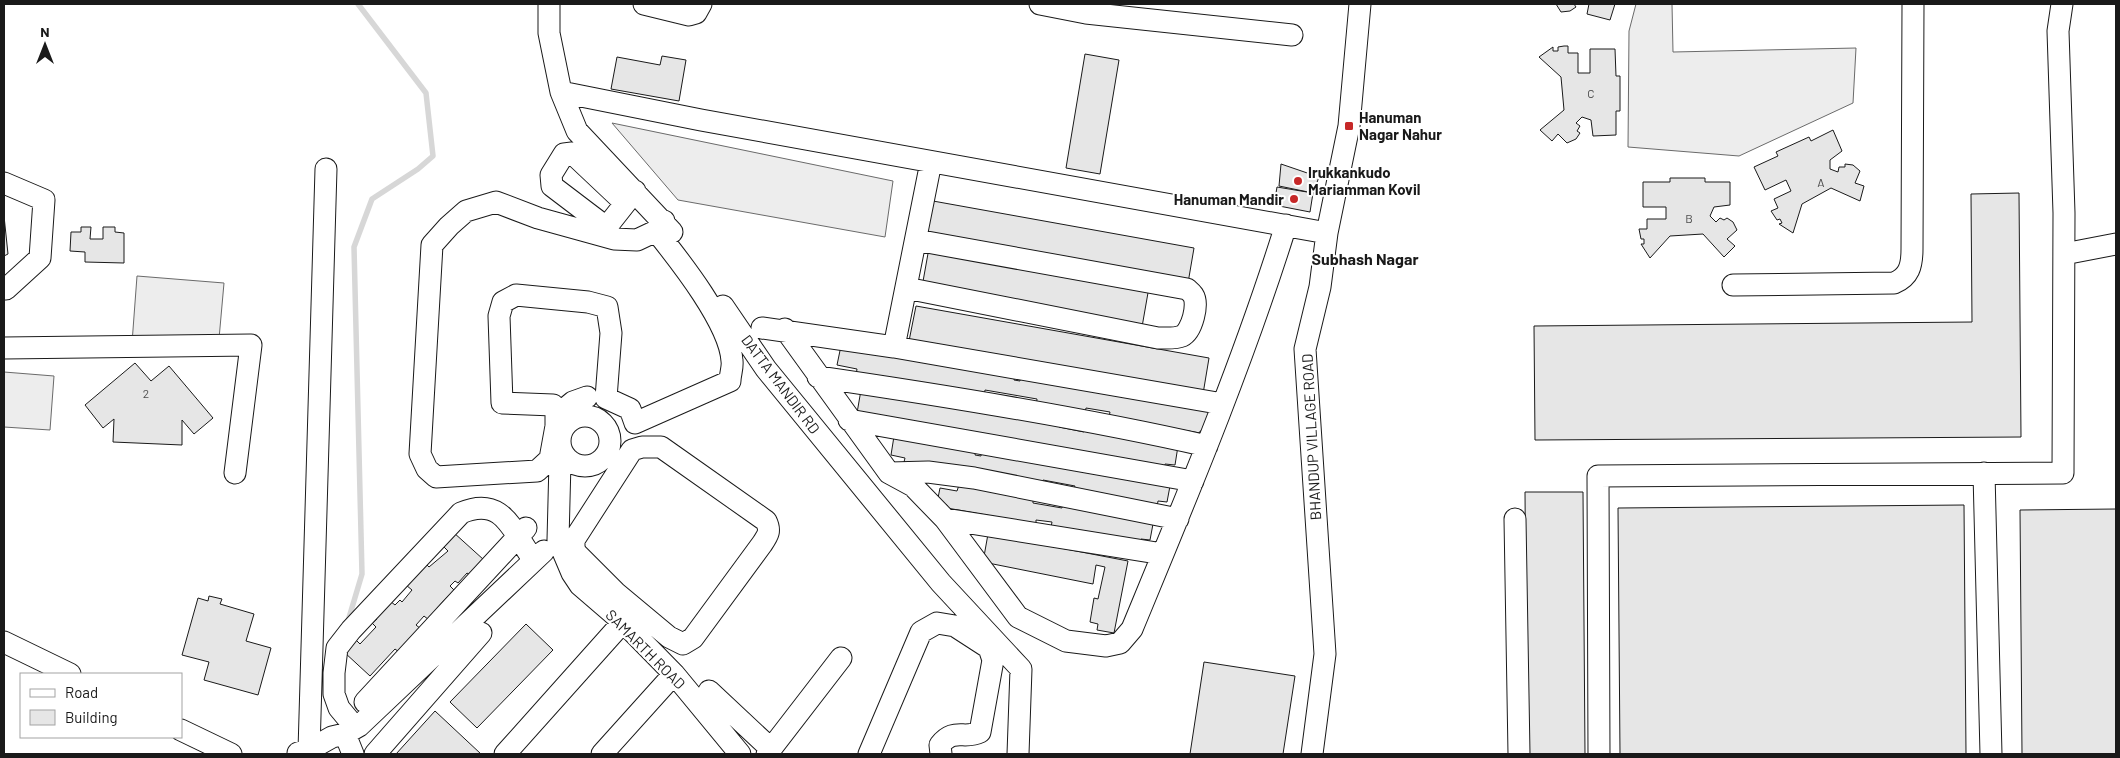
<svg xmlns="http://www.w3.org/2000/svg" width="2120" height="758" viewBox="0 0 2120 758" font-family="Barlow,sans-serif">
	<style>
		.built { fill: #ededed; stroke: #6a6a6a }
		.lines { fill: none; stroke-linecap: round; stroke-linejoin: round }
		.stream { stroke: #d7d7d7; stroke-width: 5.5 }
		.building { fill: #e6e6e6; stroke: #1a1a1a }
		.minor-casing { stroke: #1a1a1a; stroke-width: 23 }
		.minor { stroke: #fff; stroke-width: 21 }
		.poi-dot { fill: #c62828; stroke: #fff; stroke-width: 2 }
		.labels { text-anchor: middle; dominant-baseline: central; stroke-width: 4; stroke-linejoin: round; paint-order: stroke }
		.number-label { font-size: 12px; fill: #4d4d4d }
		.poi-label { font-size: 15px; font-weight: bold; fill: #1a1a1a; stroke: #fff; text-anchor: start }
		.street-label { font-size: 15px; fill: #1a1a1a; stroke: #fff }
		.neighbourhood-label { font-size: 16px; font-weight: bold; fill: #1a1a1a; stroke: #fff }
	</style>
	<rect width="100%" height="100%" fill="#fff"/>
	<path class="built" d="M 1636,4 L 1672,4 L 1673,52 L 1856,48 L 1853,103 L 1739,156 L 1628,147 L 1629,31 Z
		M 612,123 L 893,181 L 885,237 L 678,200 Z
		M 137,276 L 224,283 L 218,350 L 132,343 Z
		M 4,372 L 54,376 L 50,430 L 4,427 Z"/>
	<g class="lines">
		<path class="stream" d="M 348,621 L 362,574 L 354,247 L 372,199 L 418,169 L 433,156 L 426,93 L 358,4"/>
	</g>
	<path class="building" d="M 1556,4 L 1574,4 L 1576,7 L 1570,11 L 1561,12 Z
		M 1589,4 L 1615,4 L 1610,20 L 1587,14 Z
		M 1564,46 L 1568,46 L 1568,53 L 1578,53 L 1578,73 L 1590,73 L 1590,49 L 1615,49 L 1616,76 L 1620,76 L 1620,111 L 1616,111 L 1616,135 L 1593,136 L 1591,120 L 1582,117 L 1576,123 L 1580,126 L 1577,131 L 1580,133 L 1576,139 L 1567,143 L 1558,134 L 1552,141 L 1540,130 L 1564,110 L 1561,77 L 1539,57 L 1553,47 L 1553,51 L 1558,51 L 1558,47 Z
		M 1085,54 L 1119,60 L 1100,174 L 1066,168 Z
		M 662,56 L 686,60 L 679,101 L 611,89 L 617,57 L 660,65 Z
		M 1833,130 L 1842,151 L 1830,160 L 1830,169 L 1838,172 L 1839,167 L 1845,167 L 1845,164 L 1853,165 L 1860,171 L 1855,183 L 1864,186 L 1860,201 L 1831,188 L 1802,204 L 1793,233 L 1779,224 L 1782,223 L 1780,219 L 1777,220 L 1771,211 L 1778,208 L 1774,199 L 1791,191 L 1786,180 L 1765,190 L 1754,167 L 1778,156 L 1776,152 L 1809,137 L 1811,141 Z
		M 1281,164 L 1319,177 L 1313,193 L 1279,186 Z
		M 1670,178 L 1705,178 L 1705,182 L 1730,182 L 1730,205 L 1714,207 L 1710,216 L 1716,222 L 1720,218 L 1724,220 L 1727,218 L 1733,222 L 1737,230 L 1727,239 L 1735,246 L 1724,257 L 1703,234 L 1670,236 L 1650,258 L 1641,244 L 1644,244 L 1644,239 L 1641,239 L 1639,229 L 1647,229 L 1647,219 L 1666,219 L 1666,207 L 1643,207 L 1643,182 L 1670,182 Z
		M 1277,187 L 1313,193 L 1310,212 L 1274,205 Z
		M 2019,193 L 2021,437 L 1535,440 L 1534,326 L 1972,322 L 1971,194 Z
		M 933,201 L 1194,248 L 1188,283 L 926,235 Z
		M 4,216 L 8,254 L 4,256 Z
		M 81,227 L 91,227 L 90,239 L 103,239 L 103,227 L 115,227 L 115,232 L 124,233 L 124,263 L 85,262 L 85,252 L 70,251 L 71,232 L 81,232 Z
		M 929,248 L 1149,287 L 1142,327 L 922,287 Z
		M 916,306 L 1209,358 L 1203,394 L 909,341 Z
		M 842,341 L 1015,372 L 1014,380 L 1020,381 L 1021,373 L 1211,411 L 1207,432 L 1200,431 L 1200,433 L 1109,417 L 1110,412 L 1086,408 L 1084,418 L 1036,409 L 1037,399 L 985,390 L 984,397 L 856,375 L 857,369 L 837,365 Z
		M 135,363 L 151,381 L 169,366 L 213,418 L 194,434 L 182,420 L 182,445 L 113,442 L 114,419 L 103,428 L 85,405 Z
		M 861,390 L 1060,421 L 1059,427 L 1084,432 L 1086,425 L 1178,446 L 1175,465 L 1165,464 L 1164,471 L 857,413 Z
		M 895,430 L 977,445 L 975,455 L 981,456 L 983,446 L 1170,486 L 1167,502 L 1158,501 L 1157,507 L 1073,492 L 1075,486 L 1043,480 L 1042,487 L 904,462 L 905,458 L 891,455 Z
		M 959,485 L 1033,498 L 1033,503 L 1062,508 L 1063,503 L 1153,524 L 1150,540 L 1141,539 L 1140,543 L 1051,527 L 1052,522 L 1036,520 L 1036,524 L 947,508 L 947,505 L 937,503 L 940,488 L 957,491 Z
		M 1525,492 L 1583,492 L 1585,754 L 1527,754 Z
		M 1964,505 L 1966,754 L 1620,754 L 1618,508 Z
		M 2116,509 L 2116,754 L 2022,754 L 2020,510 Z
		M 453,532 L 484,560 L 470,575 L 467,573 L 458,583 L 455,581 L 450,586 L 454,590 L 437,608 L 438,610 L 429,620 L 424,616 L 416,625 L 421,629 L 399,652 L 395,649 L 370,676 L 344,652 L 356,640 L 360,644 L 376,627 L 372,623 L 377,619 L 375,618 L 390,601 L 395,605 L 400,600 L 402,602 L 412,590 L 406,585 L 425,563 L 429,567 L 448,551 L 442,545 Z
		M 988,534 L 1128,561 L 1114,633 L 1097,630 L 1098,624 L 1090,622 L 1094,598 L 1098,599 L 1105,567 L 1096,565 L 1093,584 L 983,562 Z
		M 209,596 L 222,599 L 220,604 L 254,614 L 246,641 L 271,648 L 258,695 L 204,680 L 209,662 L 182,655 L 198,598 L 208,601 Z
		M 526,624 L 553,650 L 477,728 L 450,702 Z
		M 1204,662 L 1295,676 L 1283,754 L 1190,754 Z
		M 435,711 L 481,754 L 396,754 Z"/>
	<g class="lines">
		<g class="minor-casing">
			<path id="minor" d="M 549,4 L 549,33 L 561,92 L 577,131 L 672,232
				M 644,4 L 689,15 L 696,13 L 701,4
				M 1040,4 L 1086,13 L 1292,35
				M 561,92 L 701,120 L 1327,233
				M 4,183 L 44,200 L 40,258 L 6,289 L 4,289
				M 625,203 L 572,153 L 564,154 L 551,175 L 552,186 L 602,224 L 609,224 L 635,191
				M 656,231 C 680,261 730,324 732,361 C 733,367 730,375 730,381 L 635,423 L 630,409 L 606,398 L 611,333 L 607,307 L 588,302 L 516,295 L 503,302 L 499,316 L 502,403 L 553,405 L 556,411 L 556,426 L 550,459 L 537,471 L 436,477 L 427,469 L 420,454 L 432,245 L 449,226 L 466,211 L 496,202 L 538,218 L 614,239 L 637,240 L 656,231 L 664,221
				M 2064,254 L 2116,244
				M 1733,285 L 1894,283 C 1909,277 1912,266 1912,249 L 1913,4
				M 906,288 L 1158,338 C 1166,338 1175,339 1182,336 C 1192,331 1199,304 1193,295 C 1191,292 1189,291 1187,289 L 916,240
				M 723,306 L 766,369 L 941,583 L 1021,669 L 1018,754
				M 762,328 L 894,347 L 1223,404
				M 785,329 L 889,473 L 913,486 L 945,519 L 1018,617 L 1066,641 L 1106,646 L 1120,643 L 1132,629 C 1187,496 1243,363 1286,225
				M 894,347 L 931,162
				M 4,348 L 251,345 L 235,473
				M 818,377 C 948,396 1079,417 1207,446
				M560 441a25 25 0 1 1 50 0a25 25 0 1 1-50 0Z
				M 556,416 L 573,402 L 587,397
				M 849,420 L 1193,481
				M 563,455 L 560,462 L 558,540 L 572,573 L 580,585 L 623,622 L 674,674 L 740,754
				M 890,473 L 928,472 L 974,478 L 1178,519
				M 1984,473 L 1991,754
				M 945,519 L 1163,554
				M 1515,519 L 1519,754
				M 606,607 L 615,592 L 577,554 L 574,549 L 574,540 L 632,450 L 642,447 L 661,447 L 766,521 C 771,531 768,535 762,544 L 693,638 L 683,644 L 669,637 L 615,592
				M 4,642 L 70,674
				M 709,691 L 771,749
				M 365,702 L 526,528
				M 349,720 L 339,708 L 334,694 L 334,673 L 337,648 L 351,630 L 461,513 C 503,495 512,531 533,559
				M 181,730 L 231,754
				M 345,734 L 353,754
				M 309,750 L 326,169
				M 298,753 L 309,750 L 332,737 L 345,734 L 359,726 L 544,551
				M 375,754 L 481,633
				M 505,754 L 623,622
				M 602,754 L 674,674
				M 767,754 L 841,658
				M 869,754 L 921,632 L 937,623 L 955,626 L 989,648 L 993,660 L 980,732 C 964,740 954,727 940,745 L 941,754
				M 1312,754 L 1325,654 L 1305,349 L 1320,287 L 1327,233 L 1349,126 L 1360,4
				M 1599,754 L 1598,476 L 2063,473 L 2064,213 L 2058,31 L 2062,4"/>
		</g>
		<use href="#minor" class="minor"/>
	</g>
	<g class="poi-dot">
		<rect x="1344" y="121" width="10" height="10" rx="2.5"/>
		<circle cx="1298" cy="181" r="5"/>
		<circle cx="1294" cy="199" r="5"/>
	</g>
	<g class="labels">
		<g class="number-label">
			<text x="1591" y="93">C</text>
			<text x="1821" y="182">A</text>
			<text x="1689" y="218">B</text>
			<text x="146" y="393">2</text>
		</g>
		<g class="poi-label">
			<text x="1359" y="117">Hanuman<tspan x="1359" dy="17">Nagar Nahur</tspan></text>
			<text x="1308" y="172">Irukkankudo<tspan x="1308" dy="17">Mariamman Kovil</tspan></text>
			<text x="1284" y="199" text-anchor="end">Hanuman Mandir</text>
		</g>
		<g class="street-label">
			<text transform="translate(781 384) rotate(53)">DATTA MANDIR RD</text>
			<text transform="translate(1311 437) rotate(-93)">BHANDUP VILLAGE ROAD</text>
			<text transform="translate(646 649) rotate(45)">SAMARTH ROAD</text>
		</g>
		<g class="neighbourhood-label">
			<text x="1365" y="258">Subhash Nagar</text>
		</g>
	</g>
	<rect width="2120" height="758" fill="none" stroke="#1a1a1a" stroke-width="10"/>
	<rect x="20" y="673" width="162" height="65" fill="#ffffff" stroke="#a3a3a3"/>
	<rect x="30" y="689" width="25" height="8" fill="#ffffff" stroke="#a3a3a3"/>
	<text x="65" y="698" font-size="15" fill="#1a1a1a">Road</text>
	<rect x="30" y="710" width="25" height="15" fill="#e6e6e6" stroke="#a3a3a3"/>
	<text x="65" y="723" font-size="15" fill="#1a1a1a">Building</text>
	<g transform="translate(45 45)" stroke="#ffffff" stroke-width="4" paint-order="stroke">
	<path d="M0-4L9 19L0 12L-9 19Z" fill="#1a1a1a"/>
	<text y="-8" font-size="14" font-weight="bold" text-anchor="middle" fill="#1a1a1a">N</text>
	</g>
</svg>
